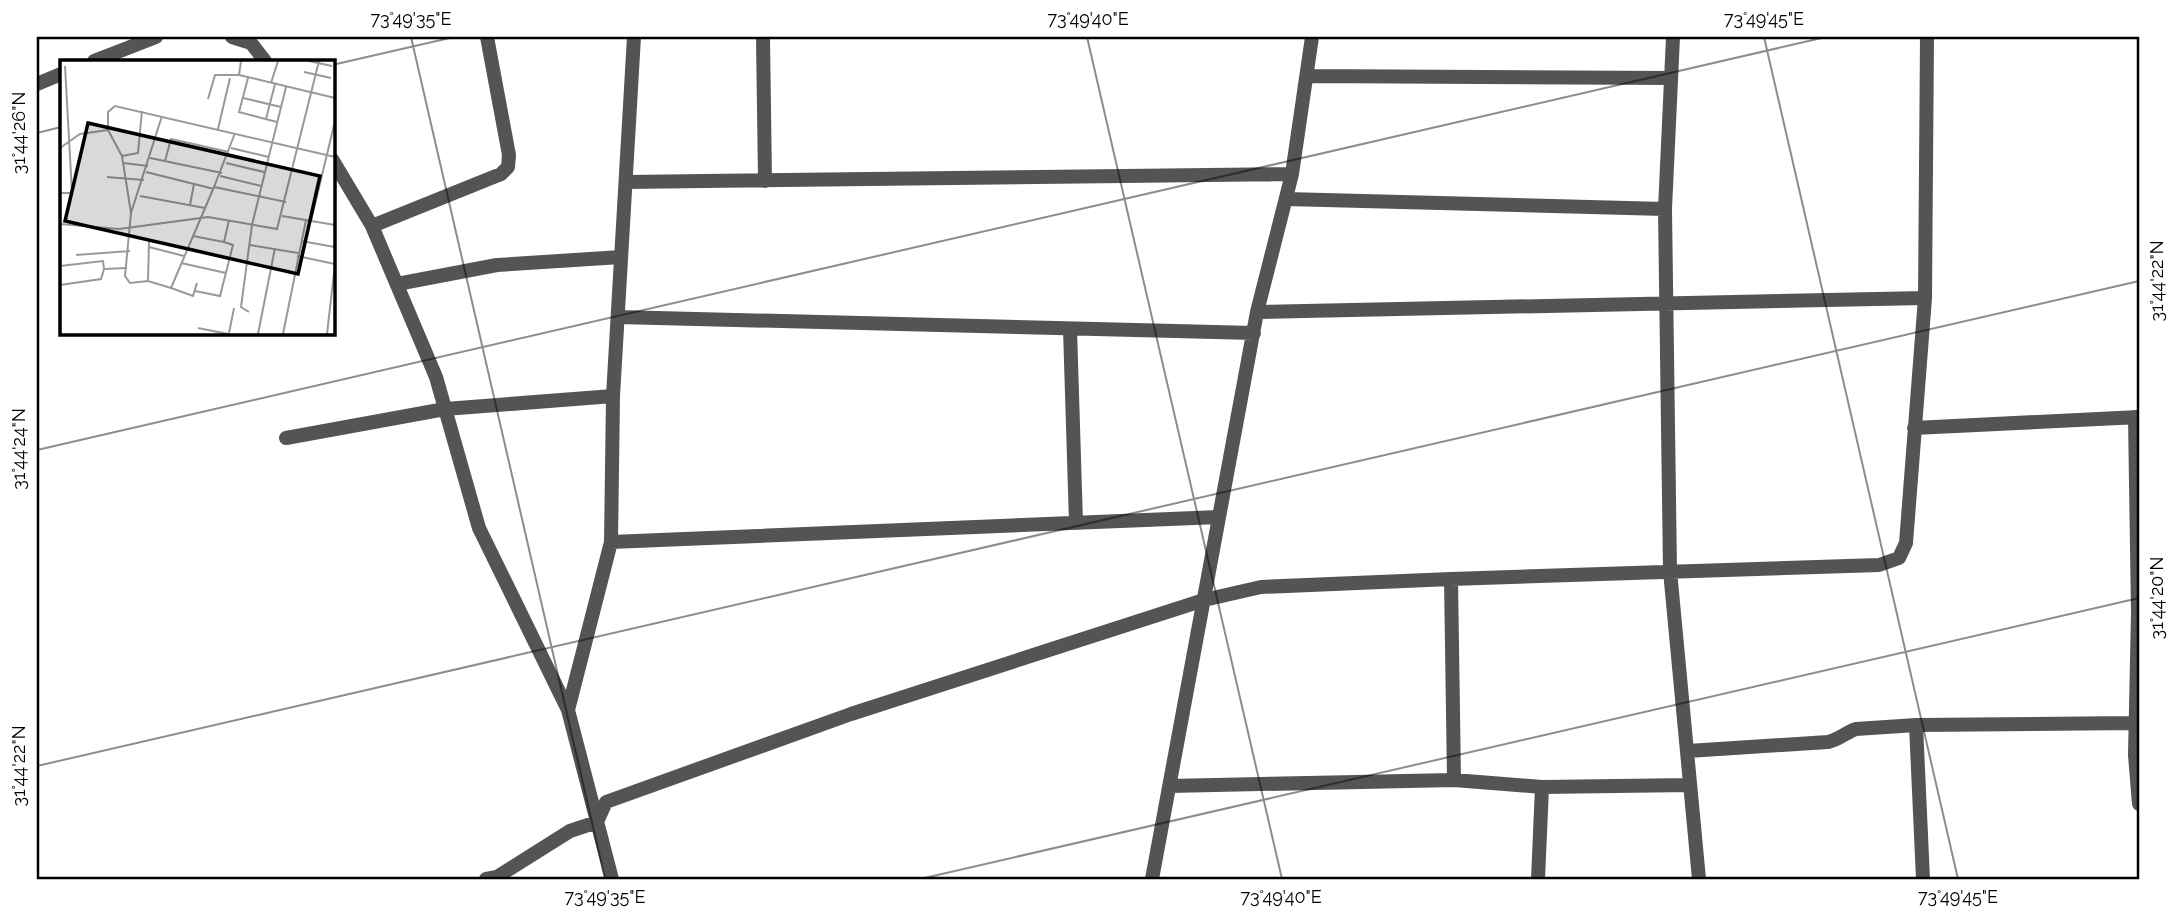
<svg xmlns="http://www.w3.org/2000/svg" width="2176" height="916" viewBox="0 0 2176 916" font-family="Raleway,sans-serif">
	<style>
		.lines { fill: none; stroke-linecap: round; stroke-linejoin: round }
		.minor { stroke: #545454; stroke-width: 14 }
		.ticks { fill: none; stroke: #000; stroke-width: 2; stroke-opacity: 0.45 }
		.inset-road { fill: none; stroke: #999; stroke-width: 2 }
		.view { fill: #000; fill-opacity: 0.15; stroke: #000; stroke-width: 3.5 }
		.inset-edge { fill: none; stroke: #000; stroke-width: 3.5 }
		.neatline { fill: none; stroke: #000; stroke-width: 2.5 }
		.ticks-label { font-size: 18px; text-anchor: middle; fill: #000 }
	</style>
	<rect width="100%" height="100%" fill="#fff"/>
	<g class="lines">
		<path class="minor" d="M 232,37 L 251,43 L 265,61
			M 763,37 L 765,181
			M 1673,37 L 1665,209 L 1670,571 L 1699,879
			M 94,61 L 156,37
			M 1307,76 L 1671,78
			M 37,84 L 61,74
			M 332,159 L 372,226 L 436,377 L 479,528 L 568,710
			M 626,182 L 1292,174
			M 1286,199 L 1665,209
			M 372,226 L 501,174 L 508,167 L 509,155 L 487,37
			M 397,284 L 497,265 L 621,257
			M 1257,312 L 1292,174 L 1312,37
			M 618,317 L 1254,333
			M 1070,329 L 1076,523
			M 2135,417 L 2138,613 L 2135,755 L 2139,804
			M 1914,428 L 2139,417
			M 286,438 L 445,409 L 613,396
			M 611,542 L 1219,517
			M 1451,579 L 1454,780 L 1542,787 L 1538,879
			M 1916,725 L 1923,879
			M 1688,751 L 1828,742 C 1839,740 1846,732 1856,729 L 1916,725 L 2135,723
			M 1169,786 L 1454,780
			M 1542,787 L 1690,785
			M 486,879 L 497,877 L 570,831 L 597,822 L 606,802 L 851,714 L 1204,600 L 1261,587 L 1451,579 L 1879,565 L 1899,558 L 1906,543 L 1925,298 L 1927,37
			M 612,879 L 568,710 L 611,542 L 613,396 L 634,37
			M 1152,879 L 1257,312 L 1925,298"/>
	</g>
	<path class="ticks" d="M 411,37 L 605,879M 1087,37 L 1282,879M 1764,37 L 1958,879M 332,65 L 454,37M 37,133 L 61,127M 37,450 L 1826,37M 37,766 L 2139,281M 920,879 L 2139,598"/>
	<g transform="translate(60 60)">
		<rect width="275" height="275" fill="#fff"/>
		<path class="inset-road" d="M 181,1 L 179,15 L 275,38M 249,1 L 272,6M 244,12 L 271,18M 188,18 L 179,52 L 217,62M 211,23 L 218,1M 183,38 L 221,47M 148,39 L 155,15 L 179,15M 102,56 L 71,153 L 65,216 L 70,223 L 88,221 L 111,228M 206,59 L 215,24M 158,69 L 170,18M 0,88 L 20,74 L 48,70M 171,88 L 209,97M 62,96 L 78,93 L 82,51M 90,98 L 162,113M 105,101 L 111,79 L 169,92M 63,103 L 88,106M 166,103 L 204,112M 86,112 L 154,129M 160,116 L 201,126M 47,117 L 84,120M 154,127 L 175,73M 0,133 L 12,133 L 5,6M 80,136 L 145,148M 130,145 L 134,124M 71,153 L 62,96 L 48,70 L 48,52 L 55,46 L 275,97M 222,156 L 275,165M 251,161 L 275,61M 0,164 L 59,169 L 148,157 L 217,169 L 259,1M 133,176 L 164,182M 241,181 L 275,187M 190,185 L 238,193M 89,187 L 124,196M 128,188 L 169,199M 16,195 L 70,191M 237,196 L 275,204 L 267,274M 121,203 L 166,213M 0,206 L 43,201 L 44,209 L 67,208M 88,221 L 89,181M 137,223 L 133,236 L 111,228 L 154,127 L 226,142M 0,225 L 41,219 L 44,209M 135,231 L 160,236 L 173,185 L 164,182 L 169,160M 189,252 L 181,247 L 192,165 L 226,27M 138,268 L 168,274M 169,273 L 174,248M 198,274 L 215,188M 223,274 L 246,160"/>
		<path class="view" d="M 28,63 L 260,116 L 238,214 L 5,161 Z"/>
		<rect width="275" height="275" class="inset-edge"/>
	</g>
	<rect width="2176" height="916" fill="none" stroke="#ffffff" stroke-width="77"/>
	<rect x="38" y="38" width="2100" height="840" class="neatline"/>
	<g class="ticks-label">
		<text x="411" y="25">73°49'35"E</text>
		<text x="1088" y="25">73°49'40"E</text>
		<text x="1764" y="25">73°49'45"E</text>
		<text transform="translate(19 133) rotate(-90)" y="6">31°44'26"N</text>
		<text transform="translate(2157 281) rotate(-90)" y="6">31°44'22"N</text>
		<text transform="translate(19 449) rotate(-90)" y="6">31°44'24"N</text>
		<text transform="translate(2157 598) rotate(-90)" y="6">31°44'20"N</text>
		<text transform="translate(19 766) rotate(-90)" y="6">31°44'22"N</text>
		<text x="605" y="903">73°49'35"E</text>
		<text x="1281" y="903">73°49'40"E</text>
		<text x="1958" y="903">73°49'45"E</text>
	</g>
</svg>
